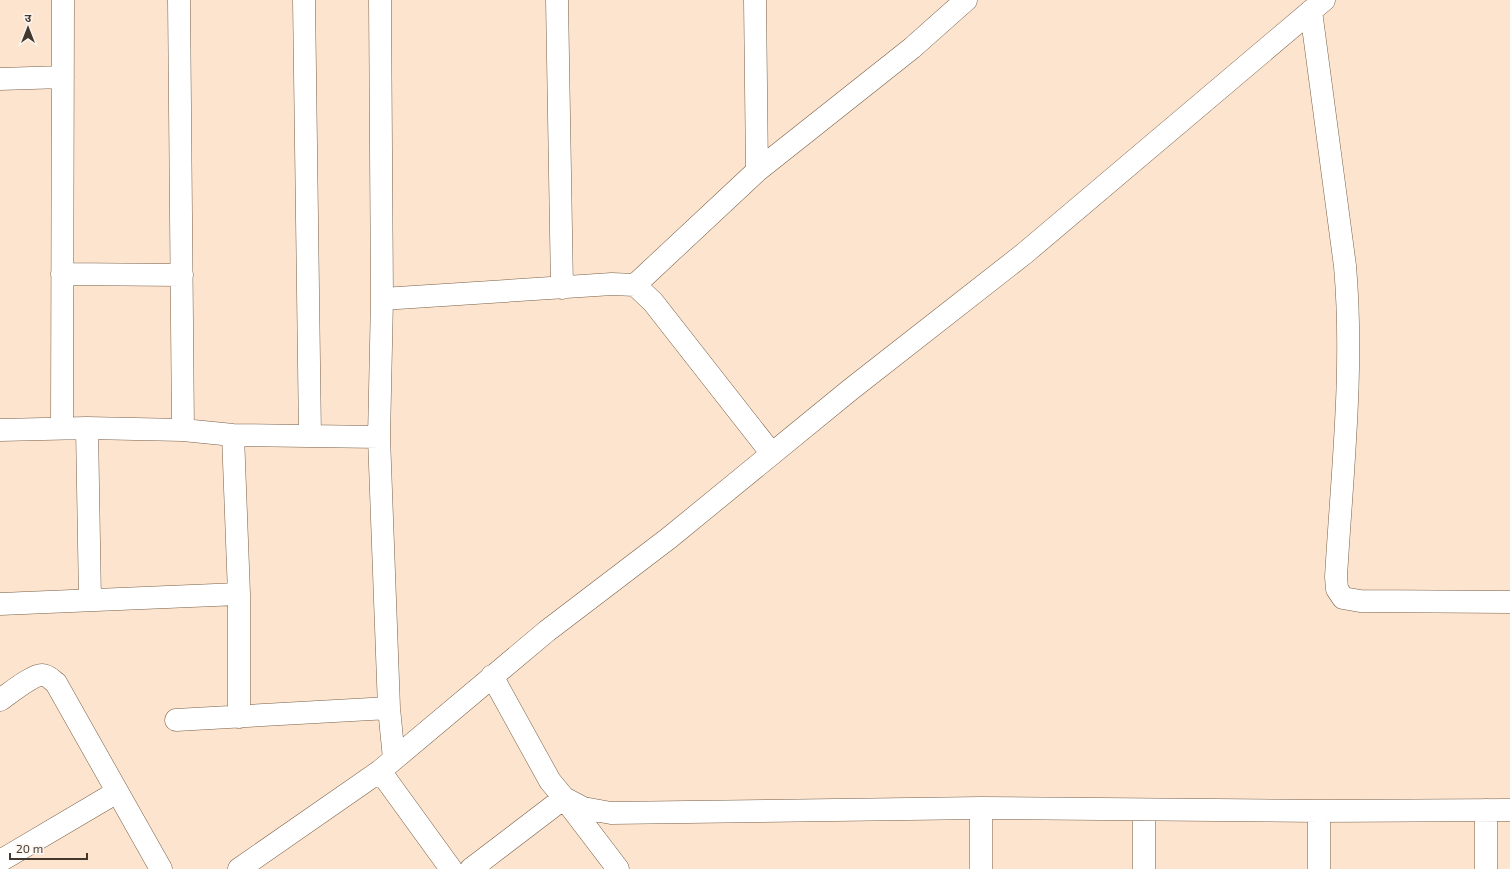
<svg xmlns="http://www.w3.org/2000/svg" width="1510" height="869" viewBox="0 0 1510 869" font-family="'Exo 2','Noto Sans Devanagari',sans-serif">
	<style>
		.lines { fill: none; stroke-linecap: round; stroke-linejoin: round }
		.minor-casing { stroke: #795f47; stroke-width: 23 }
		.minor { stroke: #fff; stroke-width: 22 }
	</style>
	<rect width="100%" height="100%" fill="#fce4ce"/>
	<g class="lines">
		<g class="minor-casing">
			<path id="minor" d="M 179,0 L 183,430
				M 304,0 L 310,436
				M 380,0 L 382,299 L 379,437 L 389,708 L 394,759
				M 557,0 L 562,288
				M 755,0 L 757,171
				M 1311,11 L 1345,266 C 1354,369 1342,474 1336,577 L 1337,589 L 1343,598 L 1360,601 L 1510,602
				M 0,79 L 63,77
				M 62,274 L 182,275
				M 635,285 L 757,171 L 912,48 L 966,0
				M 382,299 L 612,284 L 635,285 L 653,302 L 772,454
				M 62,428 L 63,0
				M 87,428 L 90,600
				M 0,430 L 87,428 L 183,430 L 233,435 L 379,437
				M 233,435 L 239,594 L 239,717
				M 0,604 L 239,594
				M 492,676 L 550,781 L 564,798 L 583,808 L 611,813 L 981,808 L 1319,811 L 1510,810
				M 0,700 C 9,694 32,675 42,675 C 48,675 52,680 56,683 L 161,869
				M 176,720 L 389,708
				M 380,771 L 451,869
				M 981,808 L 981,869
				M 1319,811 L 1319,869
				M 0,861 L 117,792
				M 239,869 L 380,771 L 547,631 L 669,538 L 850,390 L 1025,253 L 1324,0
				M 471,869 L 564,798 L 618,869
				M 1144,869 L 1144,810
				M 1486,869 L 1486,810"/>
		</g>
		<use href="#minor" class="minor"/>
	</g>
	<g transform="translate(28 28)" stroke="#fbf5ef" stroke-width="3" paint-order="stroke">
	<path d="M0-3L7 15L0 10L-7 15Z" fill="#44382d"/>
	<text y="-6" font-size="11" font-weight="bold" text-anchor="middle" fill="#44382d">उ</text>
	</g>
	<path d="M10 853v6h77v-6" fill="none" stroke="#44382d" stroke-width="2"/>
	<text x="16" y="853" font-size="12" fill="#44382d" stroke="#fbf5ef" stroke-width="3" paint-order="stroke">20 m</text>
</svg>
